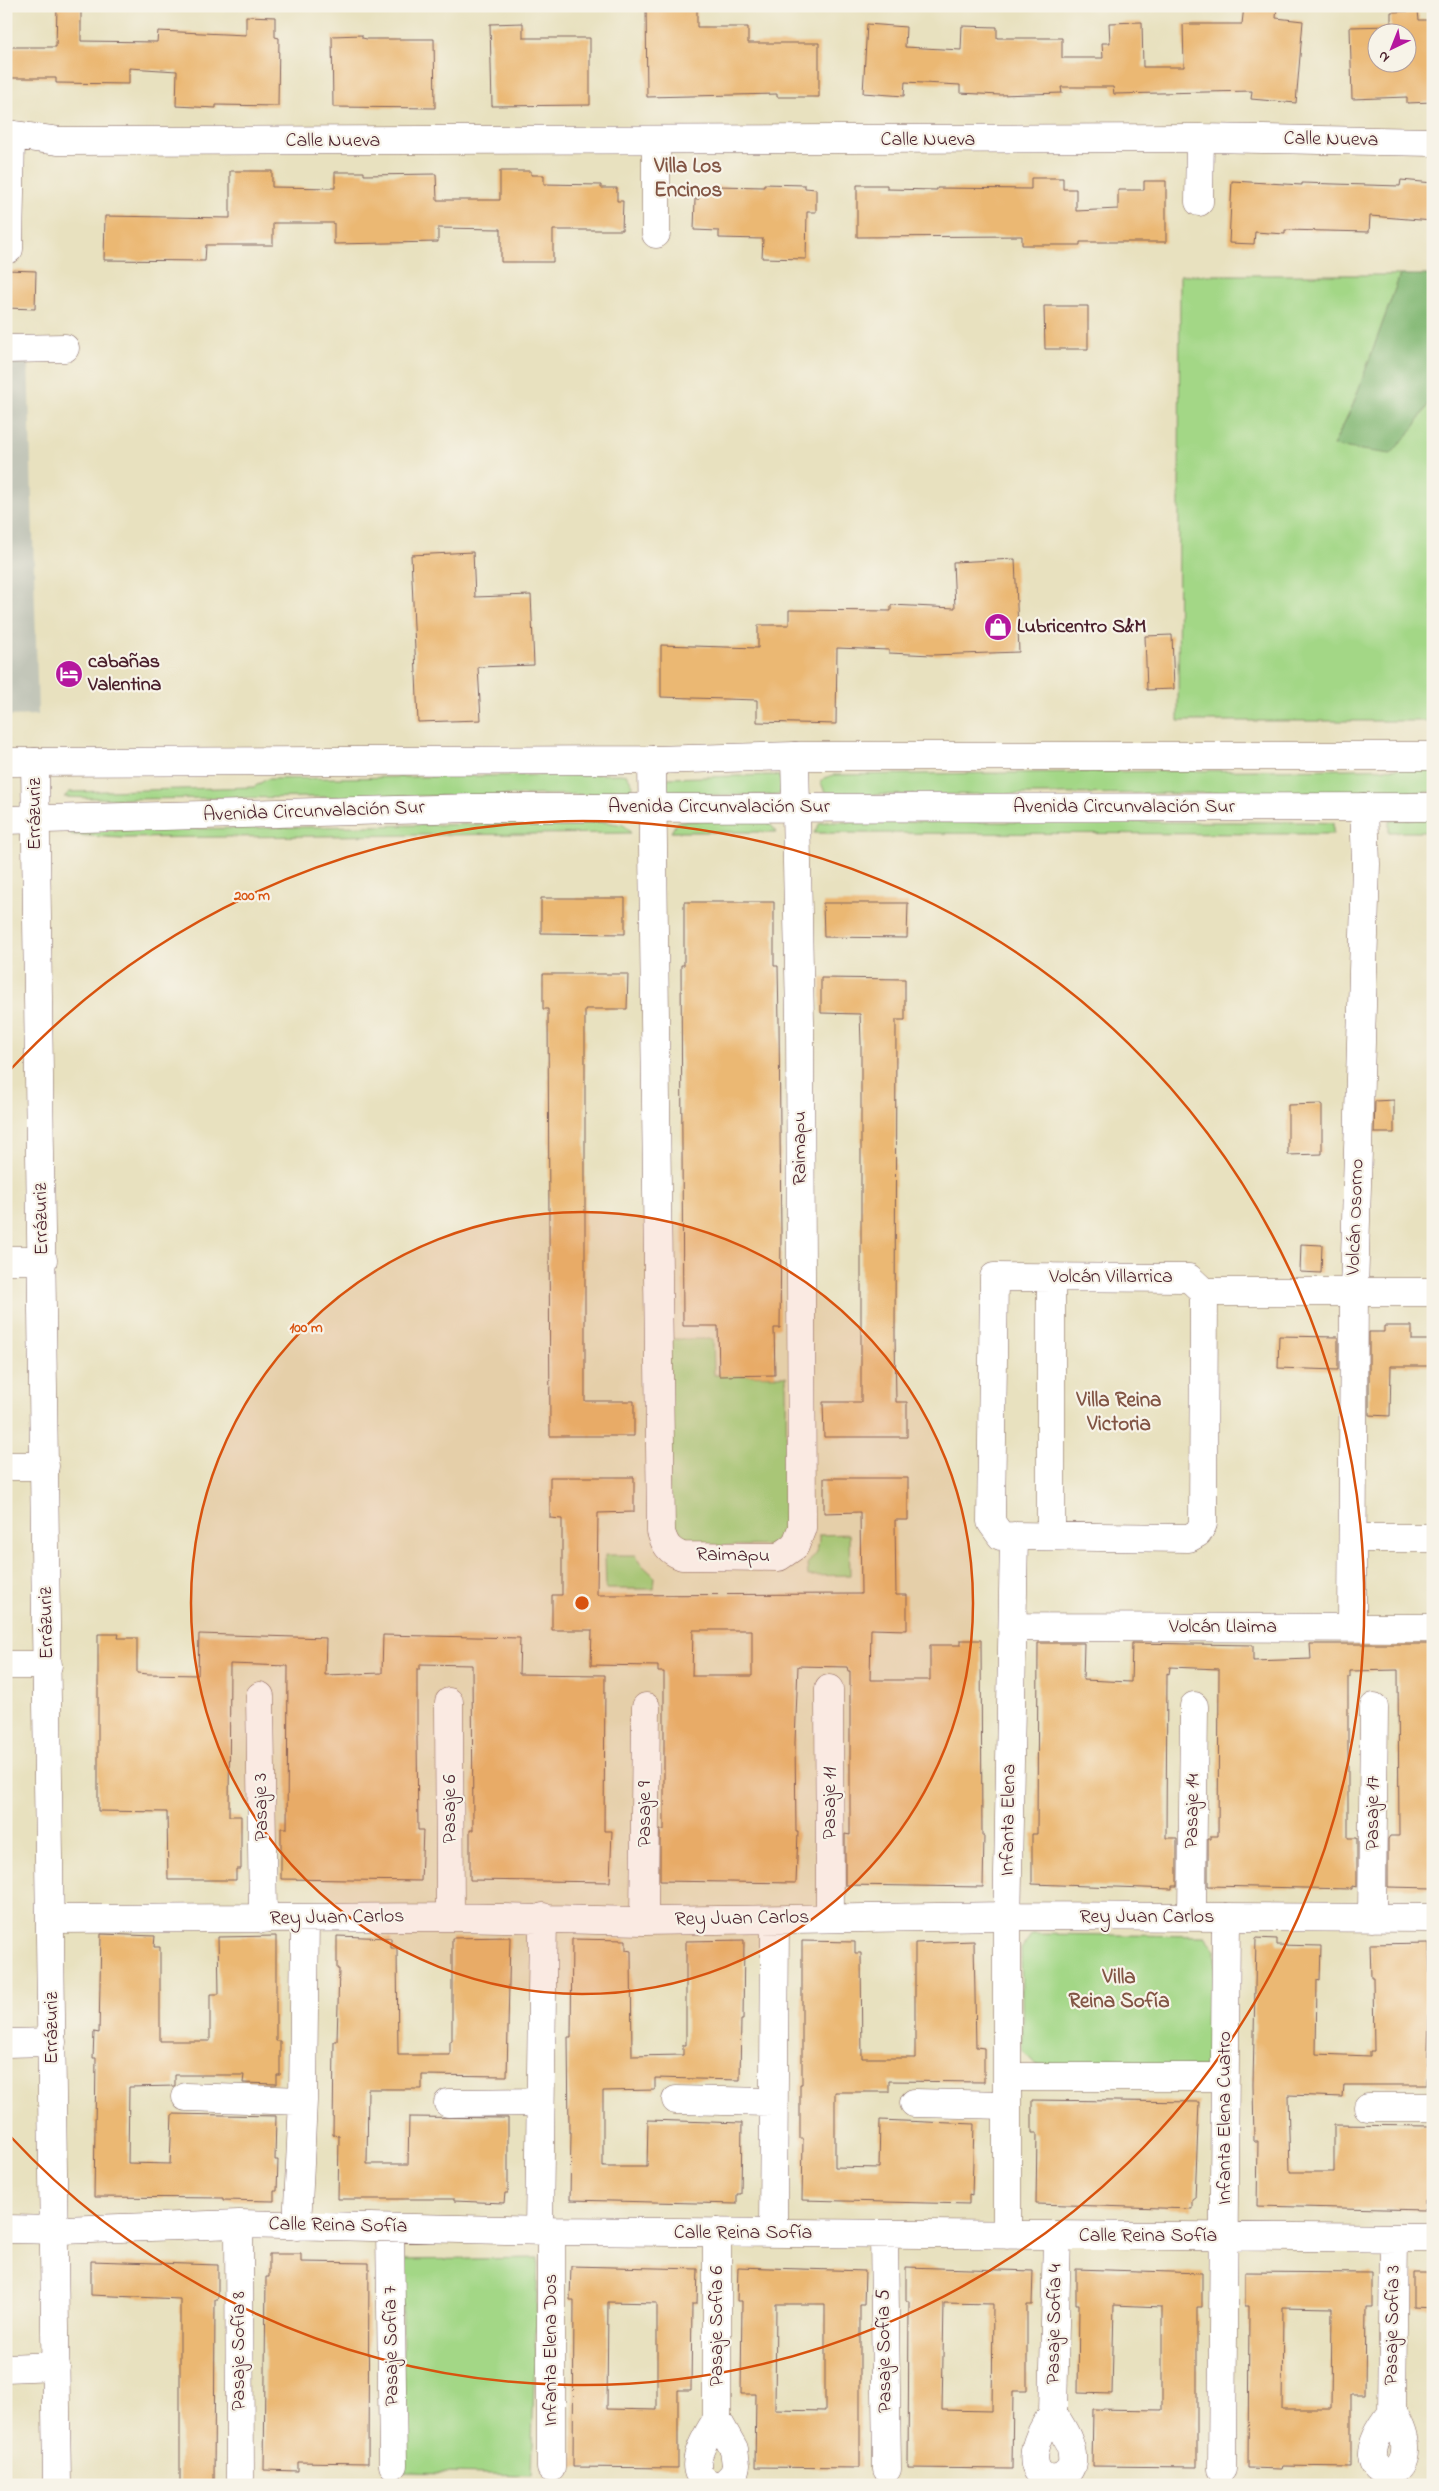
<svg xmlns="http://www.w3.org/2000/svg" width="1439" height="2491" viewBox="0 0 1439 2491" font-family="'Indie Flower',sans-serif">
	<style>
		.industrial { fill: #c3c6b9 }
		.green { fill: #a3d786; stroke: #767b58 }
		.forest { fill: #82b873; stroke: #666c4f }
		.building { fill: #ebb873; fill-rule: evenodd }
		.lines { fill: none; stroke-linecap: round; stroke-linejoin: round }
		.minor-casing { stroke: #81635f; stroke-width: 29 }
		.tertiary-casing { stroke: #81635f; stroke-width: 29 }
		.secondary-casing { stroke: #81635f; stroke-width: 29 }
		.minor { stroke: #fff; stroke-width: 28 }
		.tertiary { stroke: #fff; stroke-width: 28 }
		.secondary { stroke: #fff; stroke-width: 28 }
		.ring { fill: none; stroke: #d8530f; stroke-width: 2.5 }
		.labels { text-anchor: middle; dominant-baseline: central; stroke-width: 4.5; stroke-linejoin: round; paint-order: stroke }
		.street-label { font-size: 20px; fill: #4a1f2b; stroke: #f7f3e8 }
		.poi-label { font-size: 20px; font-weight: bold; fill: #4a1f2b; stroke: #f7f3e8; text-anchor: start }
		.neighbourhood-label { font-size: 21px; font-weight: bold; fill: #825544; stroke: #f7f3e8 }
		.centre { fill: #d8530f; stroke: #f7f3e8; stroke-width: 2.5 }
		.ring-label { font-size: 15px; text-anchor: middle; font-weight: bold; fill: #d8530f; stroke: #f7f3e8; stroke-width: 4.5; stroke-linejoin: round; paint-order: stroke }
	</style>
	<rect width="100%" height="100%" fill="#f7f3e8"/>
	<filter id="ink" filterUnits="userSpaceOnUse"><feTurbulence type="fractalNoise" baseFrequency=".02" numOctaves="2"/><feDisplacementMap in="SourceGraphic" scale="10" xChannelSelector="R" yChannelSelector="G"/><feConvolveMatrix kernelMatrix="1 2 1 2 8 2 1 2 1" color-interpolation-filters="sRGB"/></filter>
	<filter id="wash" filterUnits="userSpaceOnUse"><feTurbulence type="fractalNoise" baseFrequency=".0096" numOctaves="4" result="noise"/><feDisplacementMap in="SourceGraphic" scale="20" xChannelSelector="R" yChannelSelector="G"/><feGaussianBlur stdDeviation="1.12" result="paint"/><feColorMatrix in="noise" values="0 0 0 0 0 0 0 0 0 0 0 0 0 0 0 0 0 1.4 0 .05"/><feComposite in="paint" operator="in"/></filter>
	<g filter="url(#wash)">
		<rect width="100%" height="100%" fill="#e8e1bf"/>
		<path class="industrial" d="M 6,355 L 28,355 L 38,715 L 6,716 Z"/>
		<path class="green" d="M 1180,275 L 1400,275 L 1353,405 L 1333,446 L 1415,426 L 1433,396 L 1433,721 L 1178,721 Z
			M 1433,768 L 1433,792 L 832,795 L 825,792 L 821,783 L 824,778 L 833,775 Z
			M 620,774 L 627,775 L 633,785 L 630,791 L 624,794 L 122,799 L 64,797 L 69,792 L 254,787 L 267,779 Z
			M 773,775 L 779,776 L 785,786 L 782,793 L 777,795 L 667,795 L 664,793 L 663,780 L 668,778 Z
			M 1428,818 L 1427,832 L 1389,832 L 1389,821 Z
			M 751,820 L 770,824 L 777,832 L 671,832 L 677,822 L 683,821 Z
			M 605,822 L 624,825 L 631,833 L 123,838 L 72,835 L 68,831 Z
			M 826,822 L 1307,822 L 1333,823 L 1333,834 L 814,833 L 820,823 Z
			M 668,1339 L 713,1339 L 714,1375 L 786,1376 L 787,1521 L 782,1537 L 770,1546 L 680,1545 L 668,1530 Z
			M 849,1534 L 850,1575 L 808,1576 L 807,1564 C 817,1554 819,1548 819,1535 Z
			M 605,1555 L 636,1555 L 639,1562 L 655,1577 L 654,1589 L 606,1589 Z
			M 1032,1934 L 1205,1936 L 1215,1948 L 1216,2053 L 1205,2068 L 1036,2065 L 1023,2051 L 1021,1949 Z
			M 538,2258 L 531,2475 L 402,2472 L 403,2260 Z"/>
		<path class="forest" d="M 1400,275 L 1433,275 L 1433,396 L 1415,426 L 1391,454 L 1333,446 L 1353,405 Z"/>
		<g id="blocks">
			<path class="building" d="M 57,6 L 81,6 L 81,41 L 157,42 L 158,31 L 246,35 L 246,16 L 275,17 L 275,37 L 279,38 L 278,106 L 216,105 L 216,108 L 176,106 L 177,71 L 129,68 L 129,84 L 56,83 L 56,78 L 6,78 L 6,47 L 56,47 Z
				M 646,6 L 697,6 L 697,27 L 748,27 L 748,43 L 819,43 L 819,97 L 777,97 L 777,94 L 647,97 Z
				M 1244,6 L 1277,6 L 1276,18 L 1303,21 L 1296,103 L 1251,99 L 1252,91 L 1114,94 L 1113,87 L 1061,87 L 1062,93 L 1000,95 L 960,93 L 960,85 L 905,82 L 904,96 L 863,93 L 867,24 L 906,27 L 905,47 L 961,50 L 962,26 L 997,27 L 997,38 L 1062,38 L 1062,58 L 1103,58 L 1102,43 L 1110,43 L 1109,23 L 1142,22 L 1143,67 L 1184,67 L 1183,24 L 1242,24 Z
				M 1418,11 L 1419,20 L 1433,20 L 1433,102 L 1407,103 L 1407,97 L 1352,99 L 1350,27 L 1391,26 L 1391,12 ZM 1376,32 L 1406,32 L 1406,62 L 1376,62 Z
				M 523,23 L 523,38 L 590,38 L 590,105 L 492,106 L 490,24 Z
				M 362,35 L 362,38 L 367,39 L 434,39 L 435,108 L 333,107 L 332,36 Z
				M 230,171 L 272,171 L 272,187 L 335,188 L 335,172 L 364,172 L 364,175 L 436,174 L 437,200 L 500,200 L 500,171 L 531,171 L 531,175 L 544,175 L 544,184 L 601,185 L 601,188 L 617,188 L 617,201 L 623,201 L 622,230 L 553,230 L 553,262 L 501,262 L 501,229 L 438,228 L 438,242 L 334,244 L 334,223 L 273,223 L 273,245 L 206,245 L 205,261 L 104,260 L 105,216 L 230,218 Z
				M 1031,178 L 1063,178 L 1063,189 L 1076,189 L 1076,211 L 1118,209 L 1118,190 L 1144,190 L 1144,181 L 1166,181 L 1166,242 L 1080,242 L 1080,245 L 1022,245 L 1022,236 L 857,237 L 857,185 L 887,185 L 887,189 L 937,190 L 937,188 L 1031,189 Z
				M 1401,180 L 1433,183 L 1433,221 L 1370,216 L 1369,232 L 1285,230 L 1285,234 L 1255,232 L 1254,244 L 1229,243 L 1232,181 L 1302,185 L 1302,183 L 1400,186 Z
				M 764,184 L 805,185 L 805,188 L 816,189 L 816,212 L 807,212 L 806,259 L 762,258 L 763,239 L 719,238 L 719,231 L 694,230 L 695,199 L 699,199 L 699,190 L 716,190 L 716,186 L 764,187 Z
				M 6,270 L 36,271 L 35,309 L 6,308 Z
				M 1044,306 L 1088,306 L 1088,349 L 1045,349 Z
				M 473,552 L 475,597 L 531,595 L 534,665 L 478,667 L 481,720 L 418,722 L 411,555 Z
				M 1015,559 L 1019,652 L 932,655 L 889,653 L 889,650 L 837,648 L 836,724 L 757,722 L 757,700 L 661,697 L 661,645 L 758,648 L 758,625 L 789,625 L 789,610 L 891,611 L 891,605 L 955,608 L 953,562 Z
				M 1172,635 L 1174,689 L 1147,690 L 1145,636 Z
				M 541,898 L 625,898 L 625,934 L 541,933 Z
				M 684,902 L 774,902 L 774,966 L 778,966 L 779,1023 L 781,1234 L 780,1328 L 774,1328 L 775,1375 L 719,1376 L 718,1326 L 683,1326 L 681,965 L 684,965 Z
				M 823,903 L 908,903 L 907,938 L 824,937 Z
				M 543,974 L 628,974 L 627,1009 L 585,1009 L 585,1401 L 634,1401 L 634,1436 L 550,1436 L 548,1009 L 543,1009 Z
				M 821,978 L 905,979 L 905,1020 L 896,1020 L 895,1334 L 896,1402 L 907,1402 L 907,1437 L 824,1437 L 823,1402 L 861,1402 L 861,1043 L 860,1014 L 821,1013 Z
				M 1394,1100 L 1394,1133 L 1374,1133 L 1375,1101 Z
				M 1322,1104 L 1322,1154 L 1288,1155 L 1288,1105 Z
				M 1301,1244 L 1322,1245 L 1321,1273 L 1300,1272 Z
				M 1384,1326 L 1412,1326 L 1412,1340 L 1433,1340 L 1433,1366 L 1391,1366 L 1390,1416 L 1369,1415 L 1369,1332 L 1384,1332 Z
				M 1279,1336 L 1338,1337 L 1338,1370 L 1278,1368 Z
				M 550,1477 L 634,1477 L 634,1512 L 598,1513 L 597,1595 L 861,1594 L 860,1512 L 824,1513 L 824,1478 L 908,1478 L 908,1520 L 895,1520 L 896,1595 L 907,1595 L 907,1630 L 871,1629 L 870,1680 L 930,1680 L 930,1645 L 961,1645 L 961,1640 L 981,1640 L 982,1836 L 984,1836 L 983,1887 L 845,1885 L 845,1834 L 850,1835 L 850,1671 L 848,1671 L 847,1667 L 798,1666 L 795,1742 L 796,1832 L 798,1832 L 796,1883 L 660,1881 L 660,1830 L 664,1830 L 664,1672 L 658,1672 L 658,1666 L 591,1665 L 592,1630 L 552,1630 L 552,1595 L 562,1595 L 562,1519 L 550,1518 ZM 693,1630 L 752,1630 L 752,1676 L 692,1676 Z
				M 98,1634 L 119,1634 L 118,1638 L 137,1638 L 137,1673 L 149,1674 L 198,1675 L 199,1634 L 326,1638 L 325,1675 L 382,1673 L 383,1635 L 520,1638 L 519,1674 L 605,1675 L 604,1831 L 612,1831 L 610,1882 L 470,1880 L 470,1830 L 473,1830 L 472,1665 L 420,1664 L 420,1669 L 417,1669 L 417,1738 L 418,1830 L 423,1830 L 421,1881 L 281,1879 L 281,1828 L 287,1828 L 288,1666 L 230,1664 L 229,1816 L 241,1816 L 241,1869 L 236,1869 L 236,1880 L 168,1880 L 167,1812 L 98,1811 Z
				M 1038,1643 L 1084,1643 L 1083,1680 L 1131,1682 L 1132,1643 L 1253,1645 L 1253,1661 L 1311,1659 L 1310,1644 L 1433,1644 L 1433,1888 L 1388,1887 L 1388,1839 L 1390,1836 L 1399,1836 L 1398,1670 L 1350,1671 L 1350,1677 L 1348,1677 L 1348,1838 L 1357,1838 L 1357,1887 L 1352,1886 L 1352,1889 L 1208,1886 L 1208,1839 L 1211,1839 L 1211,1836 L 1218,1836 L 1219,1669 L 1170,1667 L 1169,1674 L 1167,1673 L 1166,1838 L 1177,1838 L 1177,1886 L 1172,1886 L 1172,1889 L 1032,1884 L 1032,1834 L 1037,1834 Z
				M 101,1934 L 155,1936 L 154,1947 L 160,1947 L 160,2041 L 210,2041 L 210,1994 L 219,1994 L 218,1937 L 276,1936 L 276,2041 L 280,2041 L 280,2075 L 277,2075 L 277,2084 L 243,2083 L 244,2075 L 175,2075 L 175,2086 L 129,2087 L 128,2163 L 170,2164 L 172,2114 L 276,2116 L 275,2160 L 278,2160 L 277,2191 L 274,2191 L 274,2201 L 223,2200 L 223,2198 L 94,2197 L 96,2058 L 93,2058 L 94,2032 L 99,2033 Z
				M 337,1936 L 391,1938 L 391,1948 L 397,1948 L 398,2055 L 450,2055 L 450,2041 L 452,2041 L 452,1938 L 510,1937 L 507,2076 L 422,2075 L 422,2089 L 368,2089 L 367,2164 L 408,2164 L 409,2117 L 508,2118 L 508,2193 L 505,2193 L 504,2203 L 454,2201 L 454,2199 L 338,2199 L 339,2136 L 333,2135 L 334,2041 L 337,2041 L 339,1969 L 337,1969 Z
				M 1256,1938 L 1277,1939 L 1277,1945 L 1321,1946 L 1320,1981 L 1317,1980 L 1316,2054 L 1370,2056 L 1370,2051 L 1374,2051 L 1373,1977 L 1371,1977 L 1370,1944 L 1429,1943 L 1430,1984 L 1427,2085 L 1344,2085 L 1343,2097 L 1288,2095 L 1290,2172 L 1334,2172 L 1334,2125 L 1431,2126 L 1429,2200 L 1425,2200 L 1425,2210 L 1257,2206 L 1258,2141 L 1254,2141 L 1253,2084 Z
				M 572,1939 L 626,1940 L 626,1950 L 631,1951 L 632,2056 L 683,2055 L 683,2045 L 686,2045 L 686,1941 L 744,1940 L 743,2020 L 741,2020 L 740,2080 L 655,2078 L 655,2090 L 603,2091 L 603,2167 L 647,2167 L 648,2120 L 742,2123 L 741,2194 L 737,2194 L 737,2204 L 570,2200 L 571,2132 L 569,2132 L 568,2037 L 571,2037 Z
				M 802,1941 L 855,1942 L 855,1953 L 861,1953 L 862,2058 L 915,2058 L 915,1943 L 974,1941 L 976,2047 L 984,2048 L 984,2082 L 889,2081 L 889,2092 L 835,2092 L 835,2167 L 879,2168 L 880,2120 L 974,2124 L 972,2195 L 969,2194 L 969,2204 L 802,2200 L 803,2139 L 800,2139 L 800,2084 L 802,2084 Z
				M 1032,2100 L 1199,2102 L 1195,2199 L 1192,2199 L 1192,2209 L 1036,2204 L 1037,2133 L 1032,2133 Z
				M 269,2254 L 301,2254 L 301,2262 L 369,2263 L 368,2463 L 298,2462 L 298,2471 L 264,2470 L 266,2277 L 269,2277 Z
				M 91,2261 L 218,2265 L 218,2299 L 215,2299 L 214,2485 L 180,2485 L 180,2299 L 91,2295 Z
				M 571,2266 L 698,2269 L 697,2304 L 692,2304 L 691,2390 L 678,2390 L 678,2468 L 573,2467 L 574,2300 L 570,2300 ZM 608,2302 L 657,2303 L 657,2410 L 607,2409 Z
				M 738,2267 L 865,2271 L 864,2305 L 860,2305 L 860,2468 L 755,2467 L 756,2394 L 741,2394 L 742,2301 L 737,2301 ZM 776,2304 L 825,2304 L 825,2411 L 775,2410 Z
				M 906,2267 L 1033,2271 L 1032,2305 L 1027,2305 L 1027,2391 L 1013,2391 L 1012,2469 L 908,2468 L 909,2301 L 906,2301 ZM 944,2303 L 993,2304 L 992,2411 L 942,2410 Z
				M 1076,2269 L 1202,2273 L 1202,2307 L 1197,2307 L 1197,2467 L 1092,2466 L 1093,2409 L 1162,2410 L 1162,2307 L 1114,2305 L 1112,2394 L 1078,2393 L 1079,2304 L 1076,2304 Z
				M 1245,2272 L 1372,2273 L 1372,2307 L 1366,2307 L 1365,2394 L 1351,2394 L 1351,2467 L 1283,2466 L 1282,2469 L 1248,2468 L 1249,2306 L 1245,2306 ZM 1283,2307 L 1332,2308 L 1331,2409 L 1282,2409 Z
				M 1413,2273 L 1433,2273 L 1433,2308 L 1413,2307 Z"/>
		</g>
	</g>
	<g filter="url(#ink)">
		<use href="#blocks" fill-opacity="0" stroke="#81635f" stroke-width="1"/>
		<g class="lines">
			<g class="minor-casing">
				<path id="minor" d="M 6,134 L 59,141 L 1200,138 L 1433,142
					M 656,141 L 656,234
					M 1199,202 L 1200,138
					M 9,249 L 11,135
					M 6,349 L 65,348
					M 652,760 L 661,1532 C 665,1545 669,1551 682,1556 L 779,1557 L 795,1546 L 802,1528 L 800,1021 L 795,756
					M 6,1260 L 43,1260
					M 1204,1292 L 1203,1524 L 1198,1533 L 1189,1538 L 1001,1536 L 991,1522 L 994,1277 L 1189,1278 L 1204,1292 L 1433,1292
					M 6,1466 L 45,1466
					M 1051,1536 L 1051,1277
					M 1353,1538 L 1433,1538
					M 1014,1627 L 1433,1628
					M 1352,1627 L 1354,1292 L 1366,864 L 1364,807
					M 6,1665 L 48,1665
					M 829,1689 L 830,1918
					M 260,1696 L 263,1919
					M 449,1702 L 450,1917
					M 1192,1917 L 1194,1706
					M 1372,1918 L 1374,1707
					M 52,1919 L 450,1917 L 644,1921 L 1007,1916 L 1433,1918
					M 644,1921 L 646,1707
					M 6,2043 L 52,2042
					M 1007,2077 L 1225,2077
					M 186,2097 L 303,2101
					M 676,2100 L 773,2102
					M 448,2103 L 540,2102
					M 914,2103 L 1007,2105
					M 1368,2107 L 1433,2107
					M 239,2224 L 240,2477
					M 297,2226 L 303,2101 L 305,1918
					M 390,2228 L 393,2465
					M 6,2229 L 61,2230 L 239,2224 L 551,2231 L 1433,2238
					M 539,2231 L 543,1917
					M 717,2232 L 717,2419 L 734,2449 L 736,2465 L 734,2474 L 725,2483 L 718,2485
					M 773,2233 L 775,1920
					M 884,2234 L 887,2469
					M 1007,2235 L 1007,1931 L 1014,1536
					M 6,2368 L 56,2366
					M 1053,2413 C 1062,2427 1074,2445 1072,2462 C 1069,2491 1003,2485 1053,2413 L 1057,2235
					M 1392,2413 C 1439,2491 1329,2491 1392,2413 L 1394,2238
					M 551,2468 L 551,2231
					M 1222,2469 L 1226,1917
					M 715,2485 C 680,2476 705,2438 717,2419"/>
			</g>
			<g class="tertiary-casing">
				<path id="tertiary" d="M 35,762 L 57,2485"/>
			</g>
			<g class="secondary-casing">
				<path id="secondary" d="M 6,762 L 652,760 L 795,756 L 1433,756
					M 6,820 L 474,808 L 1433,807"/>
			</g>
			<use href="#minor" class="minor"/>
			<use href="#tertiary" class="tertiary"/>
			<use href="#secondary" class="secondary"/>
		</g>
	</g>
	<circle cx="582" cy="1603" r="391" fill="#d8530f" fill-opacity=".12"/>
	<g class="ring">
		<circle cx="582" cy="1603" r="391"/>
		<path d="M10 1070A782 782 0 1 1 10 2136"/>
	</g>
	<defs>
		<g id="shop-disc" transform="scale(1.4375)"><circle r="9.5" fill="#b5179e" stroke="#f7f3e8"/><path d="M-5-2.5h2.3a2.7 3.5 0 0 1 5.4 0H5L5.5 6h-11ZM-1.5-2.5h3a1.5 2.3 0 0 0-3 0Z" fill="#fff"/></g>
		<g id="hotel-disc" transform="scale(1.4375)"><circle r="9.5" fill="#b5179e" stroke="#f7f3e8"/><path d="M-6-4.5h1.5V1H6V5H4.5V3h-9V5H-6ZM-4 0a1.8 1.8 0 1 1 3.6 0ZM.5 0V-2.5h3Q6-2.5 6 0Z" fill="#fff"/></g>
	</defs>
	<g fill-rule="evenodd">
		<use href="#shop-disc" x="998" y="627"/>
		<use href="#hotel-disc" x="69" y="674"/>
	</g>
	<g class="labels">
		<g class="street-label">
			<text x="928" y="140">Calle Nueva</text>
			<text transform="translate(1331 140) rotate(1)">Calle Nueva</text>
			<text x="333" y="141">Calle Nueva</text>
			<text x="719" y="807">Avenida Circunvalación Sur</text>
			<text x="1124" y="807">Avenida Circunvalación Sur</text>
			<text transform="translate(314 812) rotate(-2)">Avenida Circunvalación Sur</text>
			<text transform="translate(35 814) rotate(-90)">Errázuriz</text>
			<text transform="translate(800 1148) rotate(-90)">Raimapu</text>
			<text transform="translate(1356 1217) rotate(-88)">Volcán Osorno</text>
			<text transform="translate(42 1219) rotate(-91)">Errázuriz</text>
			<text x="1111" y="1277">Volcán Villarrica</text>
			<text transform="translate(733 1556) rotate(1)">Raimapu</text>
			<text transform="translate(47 1623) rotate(-91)">Errázuriz</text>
			<text x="1223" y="1627">Volcán Llaima</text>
			<text transform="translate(830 1803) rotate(-90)">Pasaje 11</text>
			<text transform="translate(262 1807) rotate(-91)">Pasaje 3</text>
			<text transform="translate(450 1809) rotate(-90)">Pasaje 6</text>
			<text transform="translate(1193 1811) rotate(-89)">Pasaje 14</text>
			<text transform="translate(1373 1813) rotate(-90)">Pasaje 17</text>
			<text transform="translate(645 1814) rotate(-90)">Pasaje 9</text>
			<text transform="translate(1009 1820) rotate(-89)">Infanta Elena</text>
			<text x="1147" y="1917">Rey Juan Carlos</text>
			<text transform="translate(337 1918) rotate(-1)">Rey Juan Carlos</text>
			<text transform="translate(742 1919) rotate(-1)">Rey Juan Carlos</text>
			<text transform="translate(52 2028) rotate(-90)">Errázuriz</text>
			<text transform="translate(1225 2118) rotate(-90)">Infanta Elena Cuatro</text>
			<text transform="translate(338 2226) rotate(1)">Calle Reina Sofía</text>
			<text x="743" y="2233">Calle Reina Sofía</text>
			<text x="1148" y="2236">Calle Reina Sofía</text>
			<text transform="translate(1055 2324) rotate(-89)">Pasaje Sofía 4</text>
			<text transform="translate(1393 2325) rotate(-89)">Pasaje Sofía 3</text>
			<text transform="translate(717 2326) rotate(-90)">Pasaje Sofía 6</text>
			<text transform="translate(392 2346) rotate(-91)">Pasaje Sofía 7</text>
			<text transform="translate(551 2350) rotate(-90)">Infanta Elena Dos</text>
			<text transform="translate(239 2351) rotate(-90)">Pasaje Sofía 8</text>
			<text transform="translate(885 2351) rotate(-91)">Pasaje Sofía 5</text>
		</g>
		<g class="poi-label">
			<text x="1017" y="627">Lubricentro S&amp;M</text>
			<text x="88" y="662">cabañas<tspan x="88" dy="23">Valentina</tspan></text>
		</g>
		<g class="neighbourhood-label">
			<text x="688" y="167">Villa Los<tspan x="688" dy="24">Encinos</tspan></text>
			<text x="1119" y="1401">Villa Reina<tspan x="1119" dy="24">Victoria</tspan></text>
			<text x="1119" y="1978">Villa<tspan x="1119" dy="24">Reina Sofía</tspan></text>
		</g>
	</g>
	<circle cx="582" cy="1603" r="8" class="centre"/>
	<g class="ring-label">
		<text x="252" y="900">200 m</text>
		<text x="306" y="1332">100 m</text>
	</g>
	<rect width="1439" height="2491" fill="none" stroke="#f7f3e8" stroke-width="25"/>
	<g transform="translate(1392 48) rotate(223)"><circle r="24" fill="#f7f3e8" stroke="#b29e9c"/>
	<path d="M0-4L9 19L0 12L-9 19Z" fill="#b5179e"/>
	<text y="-8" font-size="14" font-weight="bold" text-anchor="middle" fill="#4a1f2b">N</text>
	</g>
</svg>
